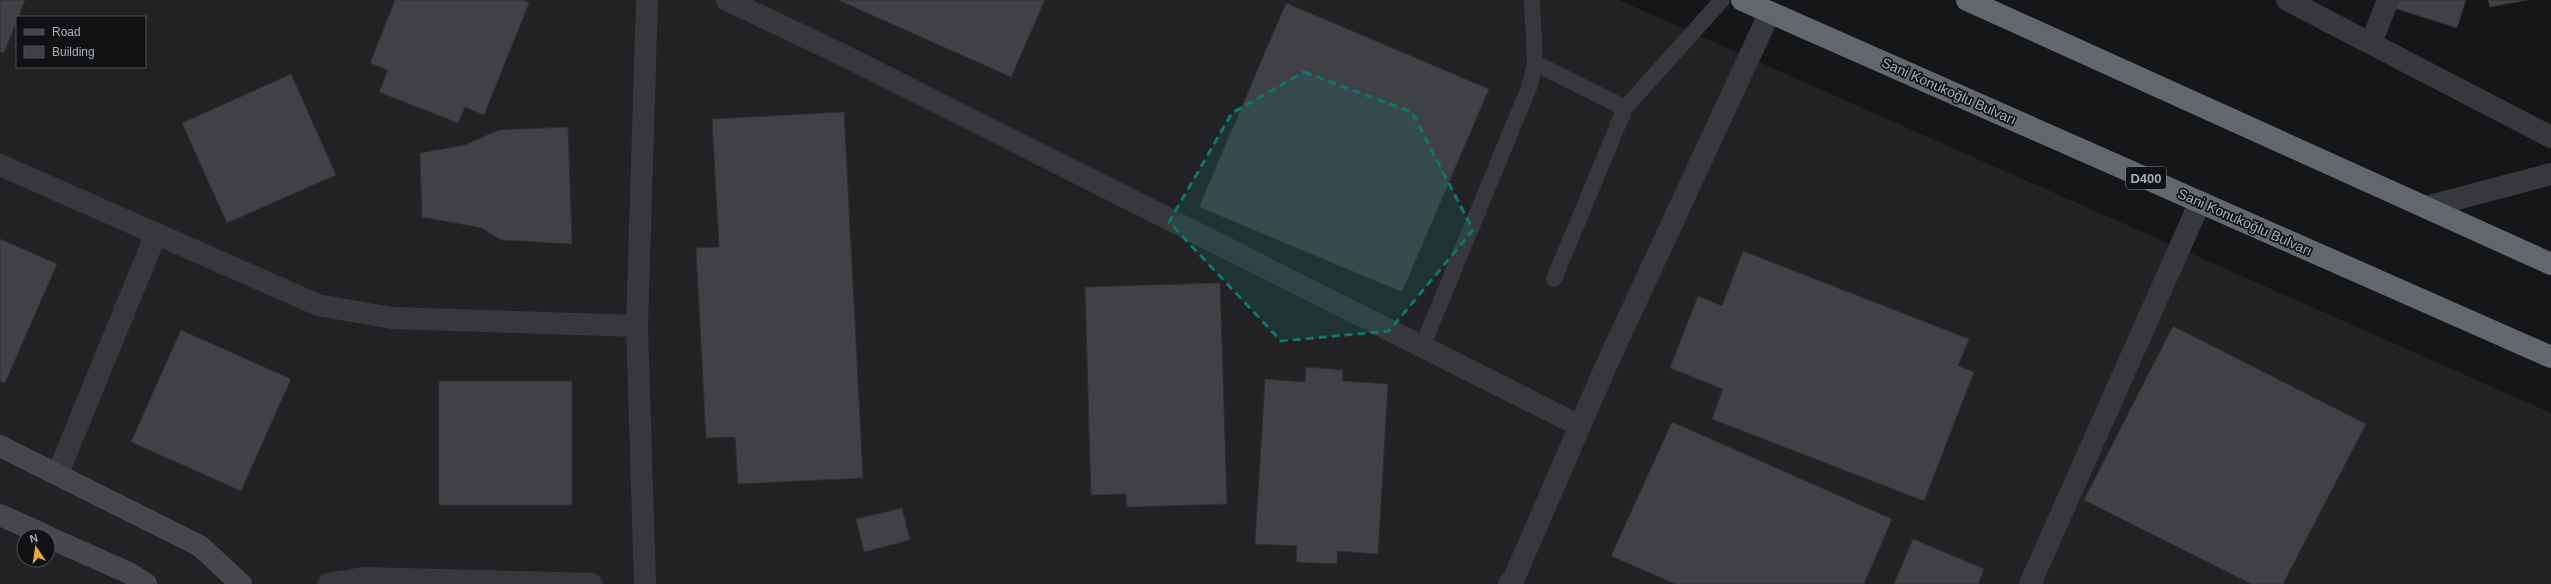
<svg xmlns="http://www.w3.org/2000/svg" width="2551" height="584" viewBox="0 0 2551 584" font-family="Arial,sans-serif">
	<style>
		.built { fill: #222224; fill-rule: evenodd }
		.building { fill: #404144; stroke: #303033 }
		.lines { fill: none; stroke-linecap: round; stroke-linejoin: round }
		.lane { stroke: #37383c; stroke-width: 16 }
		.street { stroke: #37383c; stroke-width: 22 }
		.secondary { stroke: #45474c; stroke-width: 22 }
		.highway { stroke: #63666d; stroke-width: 22 }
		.marked { fill: #0f766e; fill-opacity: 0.2; stroke: #0f766e; stroke-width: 3; stroke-dasharray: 8 5; stroke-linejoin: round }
		.labels { text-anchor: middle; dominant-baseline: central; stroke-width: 3.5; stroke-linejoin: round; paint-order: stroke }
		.shield { fill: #101112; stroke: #7a7e86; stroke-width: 1 }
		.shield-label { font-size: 13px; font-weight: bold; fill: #a8adb7 }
		.street-label { font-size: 14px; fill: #a8adb7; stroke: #101112 }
	</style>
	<rect width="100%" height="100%" fill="#151617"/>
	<path class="built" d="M 0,0 L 1619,0 L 2551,413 L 2551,584 L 0,584 ZM 17,17 L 145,17 L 145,67 L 17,67 ZM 24,536 L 48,536 L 48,560 L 24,560 Z"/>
	<path class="building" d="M 0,0 L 25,0 L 4,53 L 0,52 Z
		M 395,0 L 522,0 L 529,3 L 484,115 L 465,107 L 458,123 L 379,92 L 388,70 L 370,63 Z
		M 838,0 L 1045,0 L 1011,77 Z
		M 2397,0 L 2466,0 L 2457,28 L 2394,8 Z
		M 2488,0 L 2528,0 L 2490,7 Z
		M 1286,3 L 1489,89 L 1402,292 L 1199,207 Z
		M 291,74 L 336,175 L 227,223 L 182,123 Z
		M 844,112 L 863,478 L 738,484 L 735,437 L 706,438 L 696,248 L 719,247 L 712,119 Z
		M 568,127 L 572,244 L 501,240 L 482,228 L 422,217 L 420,153 L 465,145 L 499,130 Z
		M 0,239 L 57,264 L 5,383 L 0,381 Z
		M 1743,251 L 1969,339 L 1958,366 L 1974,372 L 1924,501 L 1712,419 L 1723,389 L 1670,368 L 1698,296 L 1722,306 Z
		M 1220,283 L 1227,504 L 1127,507 L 1126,494 L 1091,495 L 1085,287 Z
		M 2173,326 L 2366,424 L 2283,584 L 2251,584 L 2084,500 Z
		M 181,330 L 291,379 L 241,491 L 131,442 Z
		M 1306,367 L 1343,370 L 1342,381 L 1388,384 L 1378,554 L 1337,551 L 1337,564 L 1296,562 L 1297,546 L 1255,544 L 1265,379 L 1305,382 Z
		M 439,381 L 572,381 L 572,505 L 439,505 Z
		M 1672,422 L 1892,519 L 1864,584 L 1675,584 L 1611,556 Z
		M 902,508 L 910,540 L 864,552 L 856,519 Z
		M 1913,539 L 1984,569 L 1978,584 L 1894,584 Z"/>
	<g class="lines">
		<path class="lane" d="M 1535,63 L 1625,108 L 1722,0
			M 1554,279 L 1625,108
			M 1422,347 L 1530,85 L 1535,63 L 1532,0"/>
		<path class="street" d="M 727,0 L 847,57 L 1580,426
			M 2287,0 L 2551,137
			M 2371,43 L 2388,0
			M 0,165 L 318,305 L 392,318 L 637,326
			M 2426,207 L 2551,174
			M 58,473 L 156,234
			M 328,584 L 363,578 L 592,584
			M 645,584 L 637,326 L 647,0
			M 1509,584 L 1514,578 L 1606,366 L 1770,12
			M 2030,584 L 2200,202"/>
		<path class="secondary" d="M 0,446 L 200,546 L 241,584
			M 0,515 L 47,536
			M 48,537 L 129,573 L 146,584"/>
		<path class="highway" d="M 1742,0 L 2551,357
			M 1967,0 L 2551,264"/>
	</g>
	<path class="marked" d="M 1304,72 L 1412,112 L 1473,230 L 1389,331 L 1281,341 L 1169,222 L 1232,113 Z"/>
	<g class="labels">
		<rect class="shield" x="2126" y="167" width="40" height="22" rx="3"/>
		<g class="shield-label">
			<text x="2146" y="178">D400</text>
		</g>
		<g class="street-label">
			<text transform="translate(1949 91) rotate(24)">Sani Konukoğlu Bulvarı</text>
			<text transform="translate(2245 222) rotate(24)">Sani Konukoğlu Bulvarı</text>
		</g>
	</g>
	<rect x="16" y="16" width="130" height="52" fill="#101112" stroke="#4d4f54"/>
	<rect x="24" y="29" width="20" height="6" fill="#45474c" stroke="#4d4f54"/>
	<text x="52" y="36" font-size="12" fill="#a8adb7">Road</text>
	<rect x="24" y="46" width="20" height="12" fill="#404144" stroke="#4d4f54"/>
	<text x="52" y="56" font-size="12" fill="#a8adb7">Building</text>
	<g transform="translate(36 548) rotate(347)"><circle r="19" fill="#101112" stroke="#4d4f54"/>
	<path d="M0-3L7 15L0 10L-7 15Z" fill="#eba53a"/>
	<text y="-6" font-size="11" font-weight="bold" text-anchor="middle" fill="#a8adb7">N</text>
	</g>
</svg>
